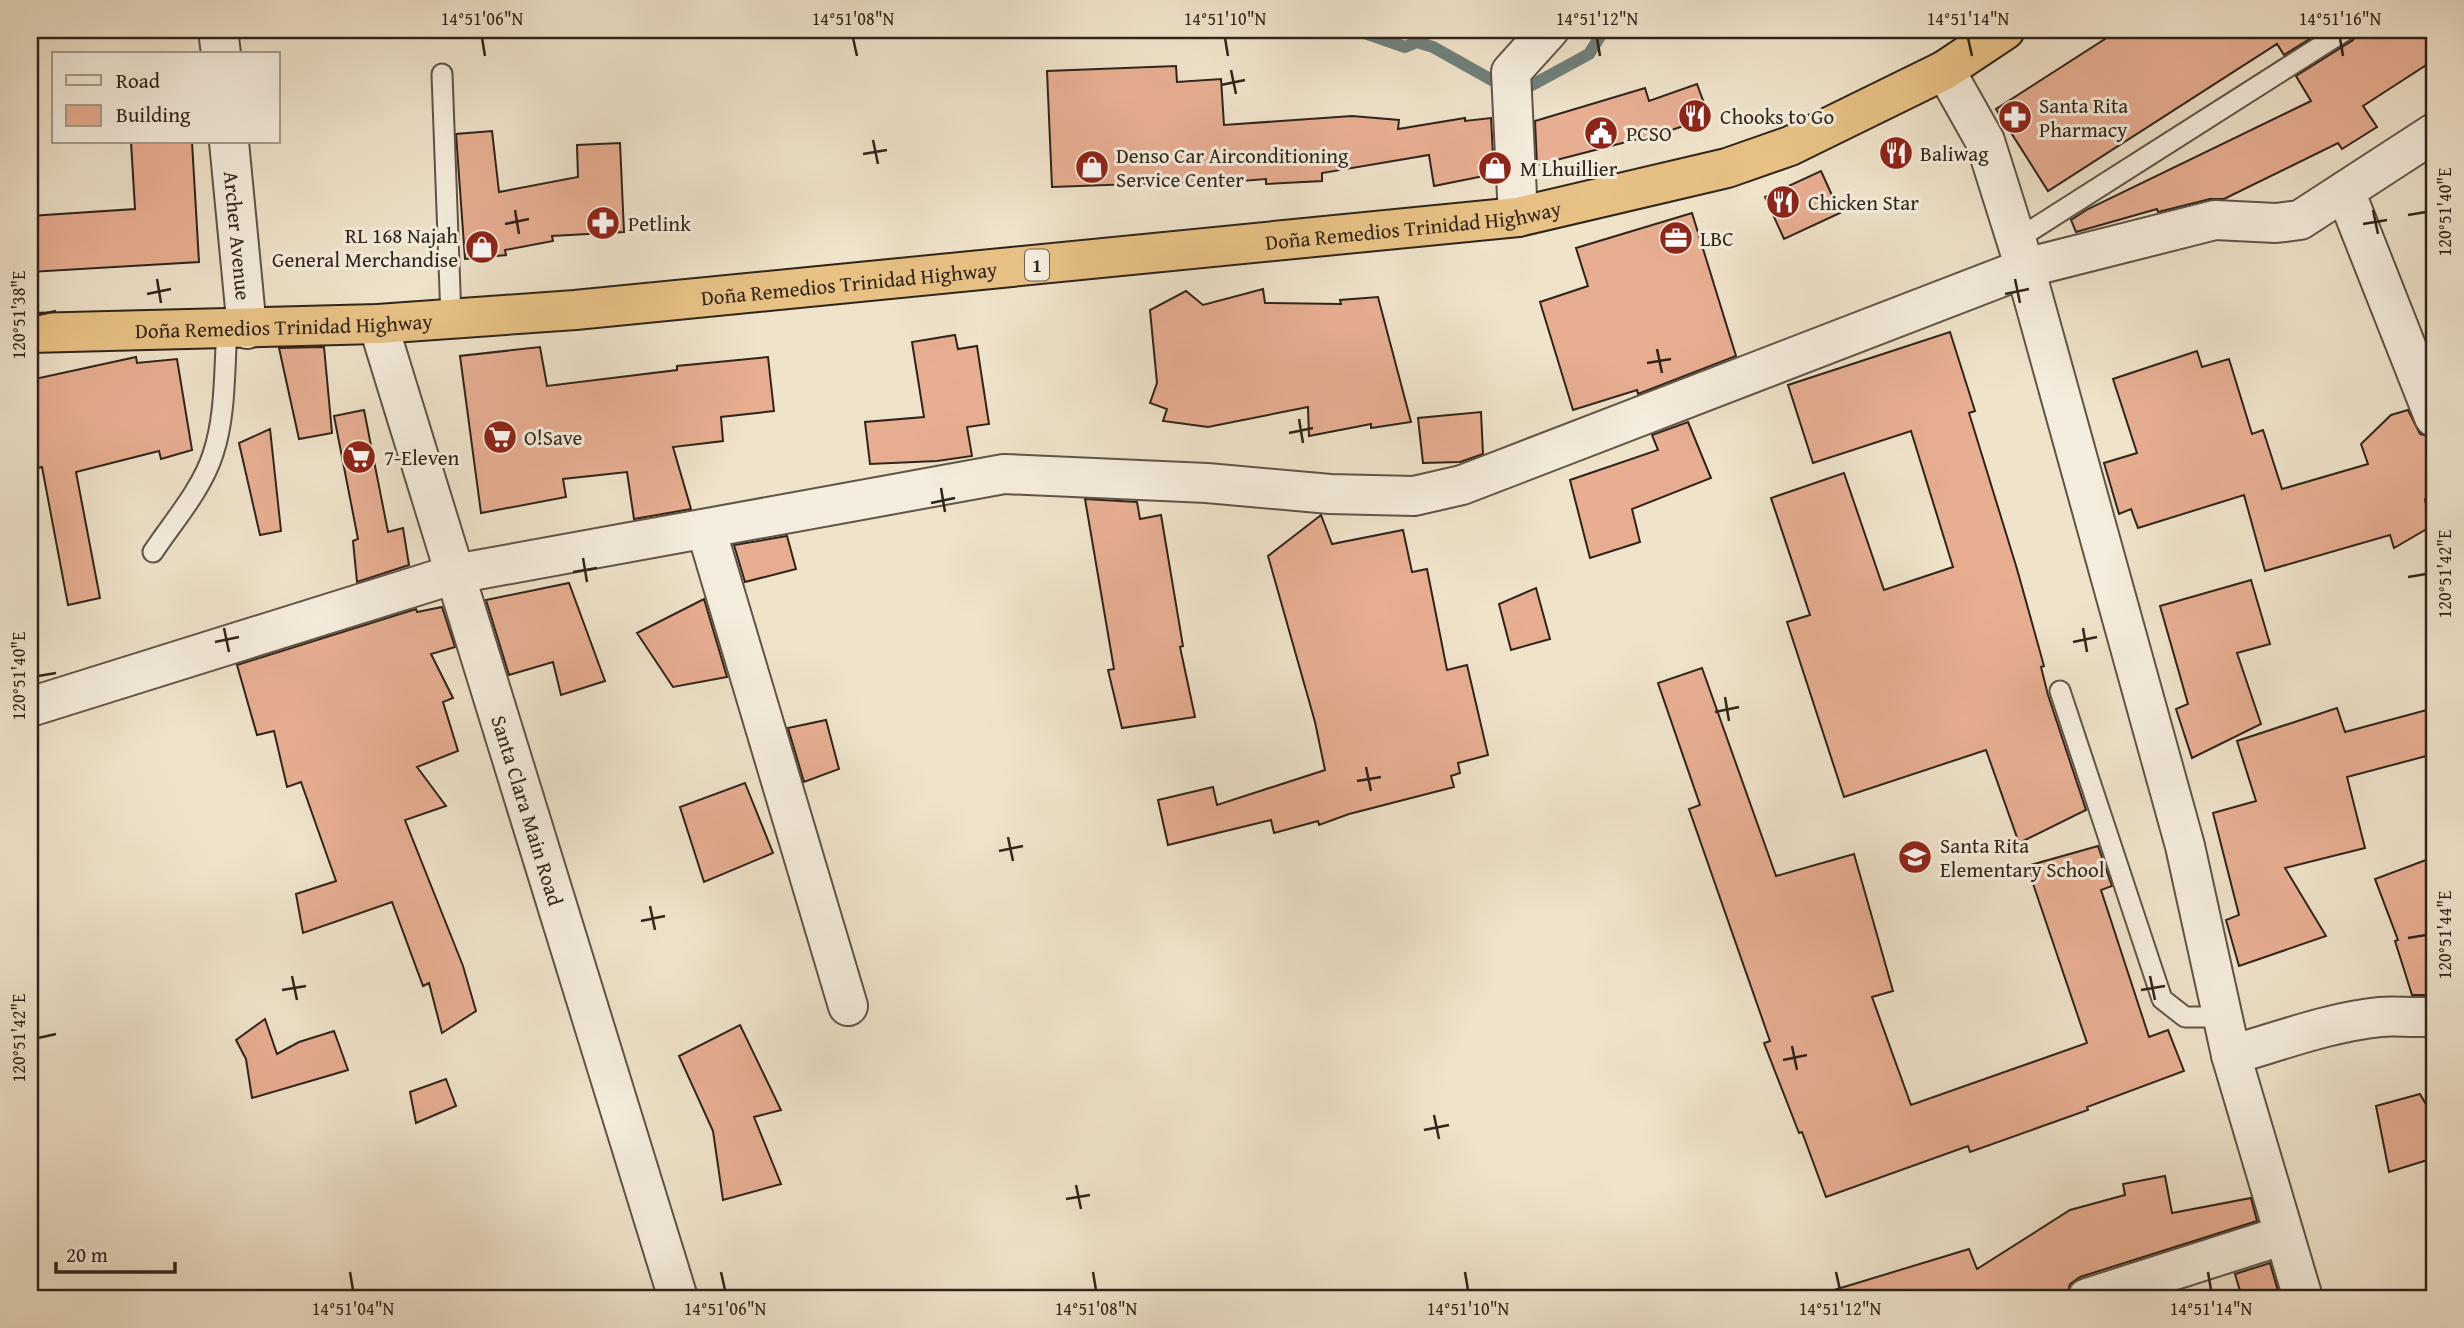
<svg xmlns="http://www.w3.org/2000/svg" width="2464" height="1328" viewBox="0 0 2464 1328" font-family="'Gentium Book Plus',serif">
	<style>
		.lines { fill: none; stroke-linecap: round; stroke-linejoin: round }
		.stream { stroke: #70807a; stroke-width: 12 }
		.building { fill: #e8ae92; stroke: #30241a; stroke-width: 2 }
		.lane-casing { stroke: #605446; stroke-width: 23 }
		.street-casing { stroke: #605446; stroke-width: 42 }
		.highway-casing { stroke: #30241a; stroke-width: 42 }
		.lane { stroke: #f5eddd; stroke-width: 19 }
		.street { stroke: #f5eddd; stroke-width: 38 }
		.highway { stroke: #e8c285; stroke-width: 38 }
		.ticks { fill: none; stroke: #30241a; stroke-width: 2.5 }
		.labels { text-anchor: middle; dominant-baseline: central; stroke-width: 6; stroke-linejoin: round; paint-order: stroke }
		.shield { fill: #f5eddd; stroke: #6b6054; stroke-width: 2 }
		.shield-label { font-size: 19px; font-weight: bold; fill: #30241a }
		.poi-label { font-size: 21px; fill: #30241a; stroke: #f5eddd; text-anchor: start }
		.street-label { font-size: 21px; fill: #30241a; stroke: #f5eddd }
		.neatline { fill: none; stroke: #30241a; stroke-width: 2.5 }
		.ticks-label { font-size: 18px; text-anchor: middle; fill: #30241a }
	</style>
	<rect width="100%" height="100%" fill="#efe3ca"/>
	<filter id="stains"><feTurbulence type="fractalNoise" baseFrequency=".00286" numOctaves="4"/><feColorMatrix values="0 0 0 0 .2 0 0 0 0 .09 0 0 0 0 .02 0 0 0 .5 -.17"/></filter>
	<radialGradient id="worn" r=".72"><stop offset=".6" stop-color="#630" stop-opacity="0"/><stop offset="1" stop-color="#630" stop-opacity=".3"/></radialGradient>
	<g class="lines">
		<path class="stream" d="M 1356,30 L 1405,47 L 1417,42 L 1433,47 L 1506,88 L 1532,85 L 1589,54 L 1604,30"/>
	</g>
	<path class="building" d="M 2119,30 L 2324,30 L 2284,55 L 2277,44 L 2048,191 L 1996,109 Z
		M 2358,30 L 2434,30 L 2434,60 L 2363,106 L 2377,127 L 2342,149 L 2338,143 L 2224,199 L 2210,199 L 2158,212 L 2157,209 L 2076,232 L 2071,220 L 2088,209 L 2311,101 L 2296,76 L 2353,40 Z
		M 1176,66 L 1177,82 L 1221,79 L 1224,125 L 1352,116 L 1399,120 L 1398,129 L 1465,118 L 1465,121 L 1491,118 L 1494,174 L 1434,186 L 1429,155 L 1322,173 L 1322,181 L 1266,184 L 1266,179 L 1190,185 L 1190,182 L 1052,187 L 1047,71 Z
		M 1697,84 L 1709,117 L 1669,131 L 1537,165 L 1535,121 L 1645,88 L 1649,101 Z
		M 492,131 L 499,192 L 578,177 L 577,145 L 620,143 L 624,232 L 552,236 L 553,241 L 505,250 L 506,255 L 465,259 L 456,134 Z
		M 131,142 L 192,142 L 199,262 L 30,272 L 30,216 L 135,209 Z
		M 1821,171 L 1840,213 L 1784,239 L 1765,197 Z
		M 1692,213 L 1736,356 L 1638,394 L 1637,390 L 1573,410 L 1540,302 L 1588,286 L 1576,248 Z
		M 1263,289 L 1265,303 L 1341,304 L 1340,300 L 1378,297 L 1411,422 L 1371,428 L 1371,424 L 1309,436 L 1308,407 L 1208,427 L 1163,421 L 1167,409 L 1150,403 L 1157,383 L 1150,310 L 1186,291 L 1203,305 Z
		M 1950,332 L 1975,411 L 1969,413 L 2017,569 L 2044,666 L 2041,667 L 2048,695 L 2086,810 L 2019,843 L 1986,750 L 1844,797 L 1787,622 L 1810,615 L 1771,498 L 1844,473 L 1884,590 L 1953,567 L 1911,431 L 1813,463 L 1788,385 Z
		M 955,335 L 958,349 L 977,346 L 989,424 L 967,427 L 972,456 L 937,461 L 870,464 L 865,422 L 924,417 L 912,342 Z
		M 324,347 L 332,433 L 299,439 L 279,348 Z
		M 540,347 L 547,386 L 677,370 L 677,366 L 768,357 L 774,411 L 721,417 L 723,441 L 673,447 L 691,509 L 634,519 L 627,472 L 563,479 L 566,497 L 481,513 L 460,356 Z
		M 2197,351 L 2202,367 L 2229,359 L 2252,434 L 2263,430 L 2282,489 L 2368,464 L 2361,444 L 2391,415 L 2408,410 L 2420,434 L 2434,438 L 2434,493 L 2425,499 L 2430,527 L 2394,548 L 2390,535 L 2265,571 L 2244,495 L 2138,528 L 2131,509 L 2119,514 L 2104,463 L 2137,453 L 2113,379 Z
		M 136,357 L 137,363 L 177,359 L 192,450 L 161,459 L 159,451 L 76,472 L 100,598 L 68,605 L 42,467 L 30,470 L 30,380 Z
		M 364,410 L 388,532 L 403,528 L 409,565 L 357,582 L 353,541 L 358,539 L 334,416 Z
		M 1481,412 L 1483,454 L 1460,462 L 1423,463 L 1418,418 Z
		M 1688,422 L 1711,478 L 1632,509 L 1640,542 L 1590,558 L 1570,480 L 1658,450 L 1652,435 Z
		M 270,429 L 281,531 L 260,535 L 239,443 Z
		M 1085,499 L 1137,502 L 1140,519 L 1161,515 L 1183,646 L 1180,647 L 1195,717 L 1122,728 L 1108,670 L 1114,669 Z
		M 1321,515 L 1332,544 L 1403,530 L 1412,572 L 1427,569 L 1447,670 L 1467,665 L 1488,755 L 1458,763 L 1460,773 L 1451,776 L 1454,787 L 1349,814 L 1319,825 L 1318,821 L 1274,833 L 1271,820 L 1168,845 L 1158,800 L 1213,787 L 1217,805 L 1325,770 L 1315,722 L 1268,556 Z
		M 787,536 L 796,569 L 745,582 L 734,545 Z
		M 2251,580 L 2270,644 L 2237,653 L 2261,724 L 2192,758 L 2176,709 L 2188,704 L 2160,606 Z
		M 569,583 L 605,681 L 561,695 L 553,662 L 509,675 L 486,600 Z
		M 1536,588 L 1550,639 L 1511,650 L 1499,604 Z
		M 704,599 L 727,677 L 673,687 L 637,633 Z
		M 442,607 L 455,647 L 431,654 L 453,698 L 443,702 L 458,751 L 417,767 L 446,806 L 405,820 L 463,966 L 476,1011 L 442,1033 L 429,983 L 423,986 L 392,902 L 303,933 L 296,894 L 336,881 L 301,782 L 287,787 L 274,731 L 257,735 L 237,665 L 416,609 L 417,612 Z
		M 1702,668 L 1776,876 L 1854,854 L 1893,991 L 1872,997 L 1911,1105 L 2087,1043 L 2027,866 L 2098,846 L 2112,886 L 2101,890 L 2149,1037 L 2168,1030 L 2184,1071 L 2087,1107 L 2088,1110 L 1970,1152 L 1968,1146 L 1826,1197 L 1802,1132 L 1799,1133 L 1764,1043 L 1770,1041 L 1689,809 L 1700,805 L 1658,683 Z
		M 2337,708 L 2345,732 L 2434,708 L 2434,754 L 2347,777 L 2365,848 L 2285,868 L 2326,936 L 2239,966 L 2226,920 L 2239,915 L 2213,813 L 2256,801 L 2237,741 Z
		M 826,720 L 839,769 L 804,782 L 788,728 Z
		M 745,783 L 773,853 L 704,882 L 680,807 Z
		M 2434,857 L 2434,995 L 2412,995 L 2395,941 L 2398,940 L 2375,879 Z
		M 265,1019 L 277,1054 L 299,1042 L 334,1031 L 348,1070 L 252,1098 L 246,1059 L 236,1040 Z
		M 740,1025 L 781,1110 L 754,1117 L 781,1184 L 723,1200 L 713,1131 L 679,1056 Z
		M 446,1079 L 456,1106 L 416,1123 L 410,1092 Z
		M 2420,1094 L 2434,1118 L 2434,1158 L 2389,1172 L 2376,1106 Z
		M 2165,1176 L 2172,1213 L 2251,1198 L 2257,1221 L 2080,1277 L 2070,1284 L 2066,1298 L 1835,1298 L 1834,1290 L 1969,1249 L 1977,1269 L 2070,1210 L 2125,1195 L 2123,1184 Z
		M 2270,1263 L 2280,1298 L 2242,1298 L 2235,1274 Z"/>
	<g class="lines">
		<g class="lane-casing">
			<path id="lane" d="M 442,74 L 451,318
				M 2016,240 L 2346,30
				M 153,552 C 173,522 202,489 213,454 C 226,415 224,370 227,330
				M 2060,691 L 2162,999 L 2185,1017 L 2223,1017"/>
		</g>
		<g class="street-casing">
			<g id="street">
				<path d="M 218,30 L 221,54"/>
				<path d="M 1945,70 L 1985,141 L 2025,268 L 2185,846 L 2231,1055 L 2303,1298"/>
				<path id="s1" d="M 229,142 L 247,329"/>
				<path d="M 2345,191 L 2434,417"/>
				<path d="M 1518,217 L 1511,72 L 1549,30"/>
				<path id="s2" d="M 378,324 L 678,1298"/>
				<path d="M 706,529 L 848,1006"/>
				<path d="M 30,707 L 455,574 L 1004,474 L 1207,483 L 1330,494 L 1414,496 L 1462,485 L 2025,268 L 2215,220 L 2276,223 L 2300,220 L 2434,133"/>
				<path d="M 2231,1055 C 2280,1041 2330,1022 2380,1017 C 2398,1015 2414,1019 2434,1016"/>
				<path d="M 2087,1298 L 2284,1235"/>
			</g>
		</g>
		<g class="highway-casing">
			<g id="highway">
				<path id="s3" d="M 30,333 L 378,324 L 575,310 L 1518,217 L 1727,168 L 1790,146 L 1945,70 L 2005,30"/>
			</g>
		</g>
		<use href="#lane" class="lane"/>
		<use href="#street" class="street"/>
		<use href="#highway" class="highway"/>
	</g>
	<path class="ticks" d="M 482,38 L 485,56M 853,38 L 857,56M 1225,38 L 1228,56M 1597,38 L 1600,56M 1968,38 L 1972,56M 2340,38 L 2343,56M 1231,70 L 1236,94M 1221,85 L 1245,80M 873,140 L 878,164M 863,154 L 887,150M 515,210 L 519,234M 2373,210 L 2378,234M 2408,215 L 2426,212M 505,224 L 529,219M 2363,224 L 2387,220M 157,279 L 161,303M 2015,279 L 2020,303M 147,294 L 171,289M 2005,294 L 2029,289M 38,315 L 56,311M 1657,349 L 1662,373M 1647,363 L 1671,359M 1299,419 L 1303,443M 1289,433 L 1313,428M 941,488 L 945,512M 931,503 L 955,498M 583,558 L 587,582M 573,572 L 597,568M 2408,577 L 2426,574M 224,628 L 229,652M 2083,628 L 2087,652M 215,642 L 239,637M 2073,642 L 2097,637M 38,676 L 56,673M 1725,697 L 1729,721M 1715,712 L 1739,707M 1366,767 L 1371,791M 1357,781 L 1381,777M 1008,837 L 1013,861M 999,851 L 1023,846M 650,906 L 655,930M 641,921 L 665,916M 2408,938 L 2426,935M 292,976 L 297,1000M 2150,976 L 2155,1000M 282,990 L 306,986M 2141,990 L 2165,986M 38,1038 L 56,1034M 1792,1046 L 1797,1070M 1783,1060 L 1807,1055M 1434,1115 L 1439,1139M 1424,1130 L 1449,1125M 1076,1185 L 1081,1209M 1066,1199 L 1090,1195M 350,1272 L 353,1290M 721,1272 L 725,1290M 1093,1272 L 1096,1290M 1465,1272 L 1468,1290M 1836,1272 L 1840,1290M 2208,1272 L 2211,1290"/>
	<defs>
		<g id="restaurant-disc" transform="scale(1.75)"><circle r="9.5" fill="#8f2418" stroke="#f5eddd"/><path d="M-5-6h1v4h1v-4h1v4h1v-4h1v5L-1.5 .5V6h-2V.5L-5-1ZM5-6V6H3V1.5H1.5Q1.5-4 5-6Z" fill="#fff"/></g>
		<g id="pharmacy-disc" transform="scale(1.75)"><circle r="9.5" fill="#8f2418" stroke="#f5eddd"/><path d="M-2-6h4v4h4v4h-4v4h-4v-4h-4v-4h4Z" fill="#fff"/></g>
		<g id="civic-disc" transform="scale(1.75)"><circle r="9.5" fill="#8f2418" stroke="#f5eddd"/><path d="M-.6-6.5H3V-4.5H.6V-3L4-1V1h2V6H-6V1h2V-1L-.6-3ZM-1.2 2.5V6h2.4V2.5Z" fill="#fff"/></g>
		<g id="shop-disc" transform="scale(1.75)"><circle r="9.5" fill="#8f2418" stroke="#f5eddd"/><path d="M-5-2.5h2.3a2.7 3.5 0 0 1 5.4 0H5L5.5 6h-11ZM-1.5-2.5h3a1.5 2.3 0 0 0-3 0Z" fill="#fff"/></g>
		<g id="office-disc" transform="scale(1.75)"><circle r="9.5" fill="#8f2418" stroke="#f5eddd"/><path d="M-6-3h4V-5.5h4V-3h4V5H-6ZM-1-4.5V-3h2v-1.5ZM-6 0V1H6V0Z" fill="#fff"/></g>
		<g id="supermarket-disc" transform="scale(1.75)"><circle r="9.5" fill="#8f2418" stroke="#f5eddd"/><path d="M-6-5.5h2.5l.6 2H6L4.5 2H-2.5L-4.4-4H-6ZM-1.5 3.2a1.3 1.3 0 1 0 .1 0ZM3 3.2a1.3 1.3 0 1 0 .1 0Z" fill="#fff"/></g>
		<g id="school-disc" transform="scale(1.75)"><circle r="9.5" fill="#8f2418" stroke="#f5eddd"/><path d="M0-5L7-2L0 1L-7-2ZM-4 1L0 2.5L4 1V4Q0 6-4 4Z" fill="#fff"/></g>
	</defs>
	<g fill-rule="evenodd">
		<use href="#restaurant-disc" x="1695" y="116"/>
		<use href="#pharmacy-disc" x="2015" y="117"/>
		<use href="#civic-disc" x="1601" y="133"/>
		<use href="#restaurant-disc" x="1896" y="153"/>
		<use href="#shop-disc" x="1092" y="167"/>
		<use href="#shop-disc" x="1495" y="168"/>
		<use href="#restaurant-disc" x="1783" y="202"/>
		<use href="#pharmacy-disc" x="603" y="223"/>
		<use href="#office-disc" x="1676" y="238"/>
		<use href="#shop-disc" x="482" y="247"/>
		<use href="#supermarket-disc" x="500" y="437"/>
		<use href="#supermarket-disc" x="359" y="457"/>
		<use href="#school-disc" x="1915" y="857"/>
	</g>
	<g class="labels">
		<rect class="shield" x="1025" y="249.5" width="24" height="31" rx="5"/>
		<g class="shield-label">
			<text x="1037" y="265">1</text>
		</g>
		<g class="poi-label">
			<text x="2039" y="105">Santa Rita<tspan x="2039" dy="24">Pharmacy</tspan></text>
			<text x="1720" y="116">Chooks to Go</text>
			<text x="1626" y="133">PCSO</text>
			<text x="1920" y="153">Baliwag</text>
			<text x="1116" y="155">Denso Car Airconditioning<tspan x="1116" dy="24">Service Center</tspan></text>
			<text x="1520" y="168">M Lhuillier</text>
			<text x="1808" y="202">Chicken Star</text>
			<text x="628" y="223">Petlink</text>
			<text x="458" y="235" text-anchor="end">RL 168 Najah<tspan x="458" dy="24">General Merchandise</tspan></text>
			<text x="1700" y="238">LBC</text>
			<text x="524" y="437">O!Save</text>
			<text x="384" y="457">7-Eleven</text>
			<text x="1940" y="845">Santa Rita<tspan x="1940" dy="24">Elementary School</tspan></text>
		</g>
		<g class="street-label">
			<text stroke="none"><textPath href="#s3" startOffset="1388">Doña Remedios Trinidad Highway</textPath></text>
			<text stroke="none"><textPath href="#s1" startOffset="94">Archer Avenue</textPath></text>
			<text stroke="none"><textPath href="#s3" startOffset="821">Doña Remedios Trinidad Highway</textPath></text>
			<text stroke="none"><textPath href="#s3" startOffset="254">Doña Remedios Trinidad Highway</textPath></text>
			<text stroke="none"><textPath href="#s2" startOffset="509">Santa Clara Main Road</textPath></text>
		</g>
	</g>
	<rect width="2464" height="1328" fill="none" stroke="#efe3ca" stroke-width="77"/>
	<rect x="52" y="52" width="228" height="91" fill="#f5eddd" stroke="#a69d8f" stroke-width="2"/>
	<rect x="66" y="75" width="35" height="10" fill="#f5eddd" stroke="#a69d8f" stroke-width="2"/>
	<text x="116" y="88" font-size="21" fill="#30241a">Road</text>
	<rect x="66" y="105" width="35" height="21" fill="#e8ae92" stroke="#a69d8f" stroke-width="2"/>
	<text x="116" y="122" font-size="21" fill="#30241a">Building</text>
	<path d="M56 1262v10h119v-10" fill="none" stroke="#30241a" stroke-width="3.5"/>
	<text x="66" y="1262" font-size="21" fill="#30241a" stroke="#f5eddd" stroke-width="5" paint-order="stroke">20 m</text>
	<rect x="38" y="38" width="2388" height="1252" class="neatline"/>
	<g class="ticks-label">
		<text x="482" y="25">14°51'06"N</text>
		<text x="853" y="25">14°51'08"N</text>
		<text x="1225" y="25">14°51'10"N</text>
		<text x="1597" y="25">14°51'12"N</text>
		<text x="1968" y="25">14°51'14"N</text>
		<text x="2340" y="25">14°51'16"N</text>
		<text transform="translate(2445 212) rotate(-90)" y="6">120°51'40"E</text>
		<text transform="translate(19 315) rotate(-90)" y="6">120°51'38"E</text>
		<text transform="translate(2445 574) rotate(-90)" y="6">120°51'42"E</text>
		<text transform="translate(19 676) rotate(-90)" y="6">120°51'40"E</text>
		<text transform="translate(2445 935) rotate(-90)" y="6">120°51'44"E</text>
		<text transform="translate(19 1038) rotate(-90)" y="6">120°51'42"E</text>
		<text x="353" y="1315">14°51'04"N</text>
		<text x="725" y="1315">14°51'06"N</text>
		<text x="1096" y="1315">14°51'08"N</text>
		<text x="1468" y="1315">14°51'10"N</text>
		<text x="1840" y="1315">14°51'12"N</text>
		<text x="2211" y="1315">14°51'14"N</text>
	</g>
	<rect width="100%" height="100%" filter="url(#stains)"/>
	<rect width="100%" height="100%" fill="url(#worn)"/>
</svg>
